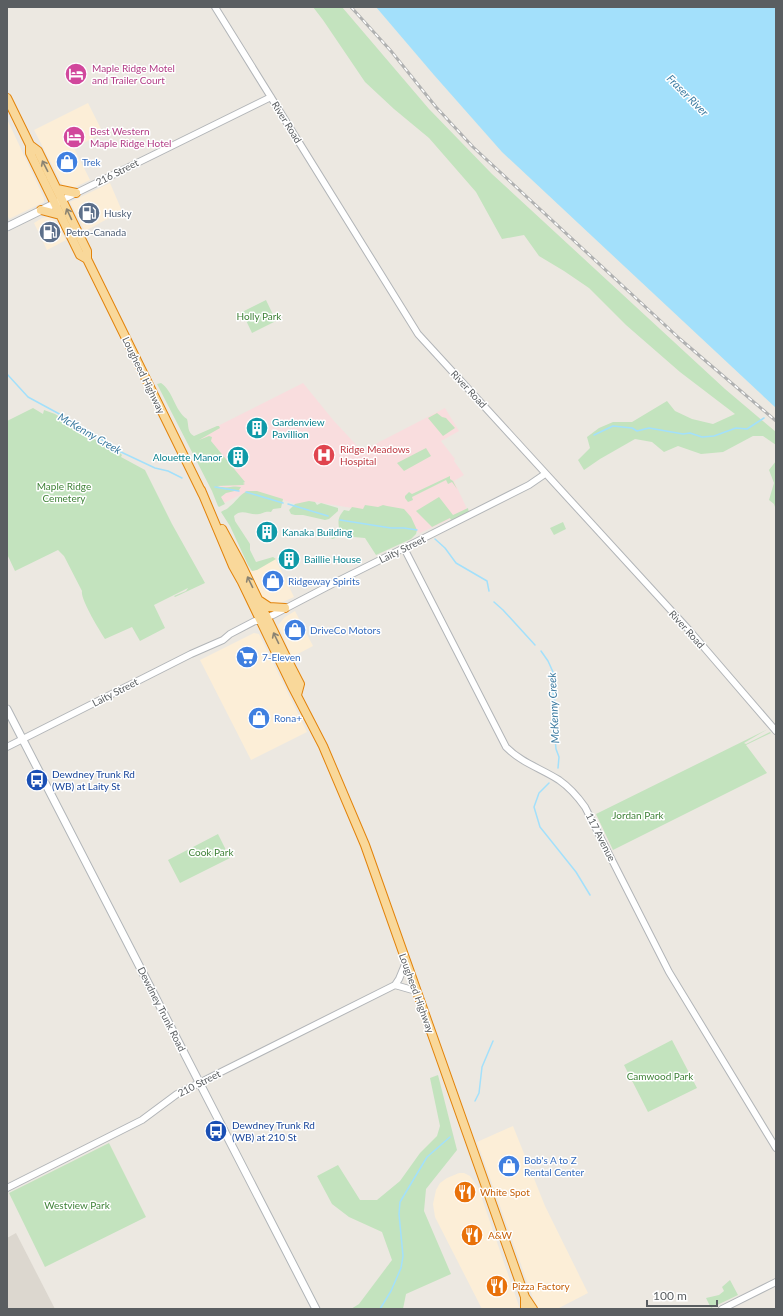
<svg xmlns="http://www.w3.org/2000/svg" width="783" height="1316" viewBox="0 0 783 1316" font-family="Lato,sans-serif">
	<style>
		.commercial { fill: #fceed7 }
		.education { fill: #dcd7cf }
		.medical { fill: #f9ddde }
		.green { fill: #c3e3be }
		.water { fill: #a3e0fb }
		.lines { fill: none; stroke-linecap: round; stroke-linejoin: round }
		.stream { stroke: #a3e0fb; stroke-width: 1.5 }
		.tertiary-casing { stroke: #b2b5b8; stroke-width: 8 }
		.secondary-casing { stroke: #b1b5b8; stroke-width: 9 }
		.trunk-casing { stroke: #e2830b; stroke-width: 10 }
		.tertiary { stroke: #fff; stroke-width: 6 }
		.secondary { stroke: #fff; stroke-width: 7 }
		.trunk { stroke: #f9d89a; stroke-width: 8 }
		.rail-casing { stroke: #b0b1b1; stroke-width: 3 }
		.rail { stroke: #fff; stroke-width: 1.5; stroke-dasharray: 4.5; stroke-linecap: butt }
		.oneway { stroke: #8a8372 }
		.labels { text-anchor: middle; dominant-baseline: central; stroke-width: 3; stroke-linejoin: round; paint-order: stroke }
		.hotel-label { font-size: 10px; fill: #b23c85; stroke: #fff; text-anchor: start }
		.street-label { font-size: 10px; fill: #5a5e61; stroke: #fff }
		.shop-label { font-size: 10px; fill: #366cbe; stroke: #fff; text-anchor: start }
		.service-label { font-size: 10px; fill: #4e5e75; stroke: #fff; text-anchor: start }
		.park-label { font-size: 10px; fill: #3f8238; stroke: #fff }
		.culture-label { font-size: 10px; fill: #0d838f; stroke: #fff; text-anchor: start }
		.health-label { font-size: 10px; fill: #be3a42; stroke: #fff; text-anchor: start }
		.transit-label { font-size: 10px; fill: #164399; stroke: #fff; text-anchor: start }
		.food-label { font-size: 10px; fill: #c56008; stroke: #fff; text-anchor: start }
		.water-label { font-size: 11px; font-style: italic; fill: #3f7da2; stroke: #fff }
	</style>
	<rect width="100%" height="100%" fill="#ece8e1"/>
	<path class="commercial" d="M 88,103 L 103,133 L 74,148 L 90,180 L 71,189 L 63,186 L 34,130 Z
		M 7,119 L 44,198 L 44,202 L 9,219 L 7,214 Z
		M 110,183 L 122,211 L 85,231 L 70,202 Z
		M 48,217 L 55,220 L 66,240 L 47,250 L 34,223 L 42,218 Z
		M 275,558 L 294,597 L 278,604 L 273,605 L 263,599 L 250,571 Z
		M 295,611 L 313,646 L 292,657 L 278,625 L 285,617 Z
		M 254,633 L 259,634 L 307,732 L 251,760 L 200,660 Z
		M 513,1126 L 545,1206 L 588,1293 L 557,1309 L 537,1309 L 477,1142 Z
		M 459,1173 L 464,1173 L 470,1176 L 478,1187 L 520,1309 L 482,1309 L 435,1217 L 433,1204 L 436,1190 L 440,1183 L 447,1178 Z"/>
	<path class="education" d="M 16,1233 L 55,1309 L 7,1309 L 7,1238 Z"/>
	<path class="medical" d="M 303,383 L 334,421 L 362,451 L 445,408 L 459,431 L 441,441 L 455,459 L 454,461 L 464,475 L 454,481 L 468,511 L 420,533 L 382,513 L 316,502 L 299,505 L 271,496 L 242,494 L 220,505 L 188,441 Z"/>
	<path class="green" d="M 313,7 L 342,7 L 429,109 L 492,174 L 725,389 L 776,432 L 776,445 L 763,436 L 753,436 L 723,452 L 701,454 L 678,446 L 664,452 L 652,442 L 635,439 L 600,459 L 584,470 L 578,460 L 590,448 L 587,437 L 599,428 L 613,422 L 632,422 L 667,401 L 675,411 L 692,419 L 713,424 L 735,414 L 680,372 L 626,325 L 589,288 L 564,271 L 539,256 L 524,235 L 502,239 L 476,192 L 429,138 L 394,109 L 365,82 L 323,20 Z
		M 266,300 L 276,321 L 252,333 L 242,312 Z
		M 161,383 C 174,392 174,410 187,419 C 189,426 187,432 194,436 L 217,426 L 219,426 L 220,428 L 199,440 L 209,436 L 212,437 L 211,441 L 245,482 L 243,483 L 245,484 L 243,485 L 217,486 C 226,489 233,485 241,487 L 239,490 L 226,493 L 221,497 L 225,504 L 219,507 L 218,506 L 212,491 L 157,384 Z
		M 33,408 L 43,414 L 44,410 L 55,414 L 99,442 L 120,453 L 122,455 L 121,457 L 145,470 L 172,524 L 205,583 L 175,597 L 174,596 L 186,591 L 188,588 L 154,605 L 165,628 L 140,641 L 132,627 L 105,639 C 100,631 80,599 82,591 L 64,556 L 58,550 L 15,571 L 7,554 L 7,421 Z
		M 437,413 L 442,417 L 446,418 L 455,428 L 443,436 L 428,418 Z
		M 426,448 L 431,456 L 404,471 L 397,463 Z
		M 776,461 L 776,510 L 774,504 L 769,500 L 774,483 L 769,470 Z
		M 450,476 L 450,479 L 453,481 L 457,489 L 452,482 L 448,484 L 446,480 L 412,497 L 413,500 L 408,502 L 405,498 L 405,496 L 409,492 L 412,494 Z
		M 247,491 L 257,491 L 283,499 L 281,508 L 273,509 L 271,512 C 264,511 265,513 259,514 C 250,516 242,508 234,516 L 235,521 L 250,544 L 250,550 L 256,562 L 273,557 L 276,559 L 257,570 L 252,571 L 248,565 L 230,526 L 221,512 C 223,510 227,510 229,507 C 236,502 239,495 247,491 Z
		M 439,497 L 453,515 L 468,508 L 469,513 L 456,519 L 451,520 L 450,518 L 432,527 L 416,511 Z
		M 309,501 L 315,502 L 317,505 L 321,503 L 338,508 L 338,511 L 329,519 L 325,520 L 303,515 L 295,515 L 291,514 L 289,510 L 295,504 Z
		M 365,505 L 378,507 L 383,505 L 387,506 L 404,509 L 411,517 L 417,530 L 416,534 L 411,539 L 376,555 L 365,538 L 342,536 L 332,539 L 331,538 L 332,536 L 339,535 C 340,523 335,521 344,510 L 349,511 L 352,507 L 363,509 Z
		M 563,522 L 566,529 L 554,535 L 550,528 Z
		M 768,729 L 744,743 L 746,744 L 770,732 L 771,733 L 746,745 L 767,773 L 613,850 L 596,814 Z
		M 218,834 L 230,858 L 180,883 L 168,860 Z
		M 672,1040 L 697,1088 L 648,1112 L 624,1065 Z
		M 438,1075 L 457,1150 L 426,1189 L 424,1211 L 451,1274 L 406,1294 L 403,1309 L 351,1309 L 359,1304 L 392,1260 L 382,1232 L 349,1217 L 332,1204 L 317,1176 L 338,1165 L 360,1200 L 377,1200 L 400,1181 L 420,1153 L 437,1136 L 440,1126 L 430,1078 Z
		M 109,1143 L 146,1217 L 45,1267 L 9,1193 Z
		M 730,1280 L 738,1295 L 711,1308 L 706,1298 L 719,1295 L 724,1291 L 722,1287 Z"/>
	<path class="water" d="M 376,7 L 776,7 L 776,408 L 502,152 L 434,75 Z"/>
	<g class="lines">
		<path class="stream" d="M 7,374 L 28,397 L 76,423 L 121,452 L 155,468 L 168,471 L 182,478
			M 594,435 L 613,426 L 632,428 L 637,431 L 649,428 L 683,434 L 690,433 L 702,437 L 714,436 L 736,428 L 747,429 L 764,418
			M 215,487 L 239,491
			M 246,492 L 283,503
			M 288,504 L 328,516
			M 340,520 L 391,528 L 404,528 L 417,530
			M 435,539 L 445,548 L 456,563 L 487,581 L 489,591
			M 494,602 L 503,610 L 535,645
			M 541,651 L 548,661 L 553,672 L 551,683 L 555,703 L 554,726 L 556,749 L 559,757 L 558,768
			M 549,783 L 539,793 L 534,807 L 540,827 L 576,872 L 590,895
			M 475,1101 L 479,1093 L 482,1067 L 493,1041
			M 380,1309 L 391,1291 L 401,1268 L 403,1256 L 399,1214 L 400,1202 L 427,1157 L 450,1137"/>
		<g class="tertiary-casing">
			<path id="tertiary" d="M 215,7 L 418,334 L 689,630 L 776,731
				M 62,200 L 271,97
				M 404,548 L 506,747 C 522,763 540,768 559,780 C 569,787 578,797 585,807 L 669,972 L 776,1148
				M 7,747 L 191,654 L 223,640 L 230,634 L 255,621 L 258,621 L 273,615 L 338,581 L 412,544 L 529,485 L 545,474
				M 395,985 L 416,991
				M 7,1188 L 142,1120 L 177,1094 L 395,985 L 399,979 L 406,962
				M 722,1309 L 776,1282"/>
		</g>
		<g class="secondary-casing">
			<path id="secondary" d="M 7,227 L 58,202
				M 7,709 L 316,1309"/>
		</g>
		<g class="trunk-casing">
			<path id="trunk" d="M 7,98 L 30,145 L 38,151 L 87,251 L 87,259 L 203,495
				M 30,145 L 30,153 L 80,255 L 87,259
				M 57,189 L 76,193
				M 41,210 L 60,215
				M 201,490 L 233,566 L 242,582 L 293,688 L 323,746 L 365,845 L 525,1297 L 533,1309
				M 222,529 L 240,562 L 286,657 L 300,684 L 297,695
				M 260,601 L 269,607 L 285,608
				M 525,1309 L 525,1297"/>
		</g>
		<use href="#tertiary" class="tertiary"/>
		<use href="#secondary" class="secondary"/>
		<use href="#trunk" class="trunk"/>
		<g class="rail-casing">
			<path id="rail" d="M 351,7 L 391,51 L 436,107 L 473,147 L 680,339 L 776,421"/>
		</g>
		<use href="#rail" class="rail"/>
	</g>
	<defs><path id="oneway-shaft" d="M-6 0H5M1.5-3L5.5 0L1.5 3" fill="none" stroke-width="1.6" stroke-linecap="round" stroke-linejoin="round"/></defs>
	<g class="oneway">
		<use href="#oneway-shaft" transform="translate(45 166) rotate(-117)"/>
		<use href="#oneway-shaft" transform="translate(69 214) rotate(-115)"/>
		<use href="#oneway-shaft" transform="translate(250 582) rotate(-116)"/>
		<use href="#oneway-shaft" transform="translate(276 638) rotate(-116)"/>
	</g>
	<defs>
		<g id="hotel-disc" transform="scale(1.15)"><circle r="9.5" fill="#d1479c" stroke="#fff"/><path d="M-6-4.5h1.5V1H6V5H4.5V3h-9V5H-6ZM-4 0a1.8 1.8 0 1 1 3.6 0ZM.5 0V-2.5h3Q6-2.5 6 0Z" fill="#fff"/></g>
		<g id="shop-disc" transform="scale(1.15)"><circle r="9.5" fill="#3f7fe0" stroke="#fff"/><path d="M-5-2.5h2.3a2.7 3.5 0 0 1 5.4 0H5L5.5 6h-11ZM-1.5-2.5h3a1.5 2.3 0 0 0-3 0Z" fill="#fff"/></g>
		<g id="fuel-disc" transform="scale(1.15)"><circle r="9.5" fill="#5c6f8a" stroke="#fff"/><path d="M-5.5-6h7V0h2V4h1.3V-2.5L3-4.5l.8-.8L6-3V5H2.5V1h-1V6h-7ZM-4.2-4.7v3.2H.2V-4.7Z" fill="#fff"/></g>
		<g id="building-disc" transform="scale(1.15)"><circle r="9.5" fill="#0f9aa8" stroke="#fff"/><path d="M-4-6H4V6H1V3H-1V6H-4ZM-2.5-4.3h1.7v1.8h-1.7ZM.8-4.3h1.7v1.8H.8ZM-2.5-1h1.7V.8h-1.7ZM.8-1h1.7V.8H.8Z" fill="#fff"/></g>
		<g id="hospital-disc" transform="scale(1.15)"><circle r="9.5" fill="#e0444e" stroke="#fff"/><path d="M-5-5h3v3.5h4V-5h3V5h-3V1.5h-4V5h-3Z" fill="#fff"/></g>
		<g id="supermarket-disc" transform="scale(1.15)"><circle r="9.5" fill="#3f7fe0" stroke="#fff"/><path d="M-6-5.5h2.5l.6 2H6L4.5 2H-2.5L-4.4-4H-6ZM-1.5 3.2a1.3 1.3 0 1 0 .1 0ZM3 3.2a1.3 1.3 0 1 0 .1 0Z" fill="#fff"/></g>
		<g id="bus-disc" transform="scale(1.15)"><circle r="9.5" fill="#1a4fb4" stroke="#fff"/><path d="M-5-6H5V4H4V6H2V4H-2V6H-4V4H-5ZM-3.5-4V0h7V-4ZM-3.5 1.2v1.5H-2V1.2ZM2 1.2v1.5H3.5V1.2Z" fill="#fff"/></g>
		<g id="restaurant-disc" transform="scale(1.15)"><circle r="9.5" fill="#e8710a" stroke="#fff"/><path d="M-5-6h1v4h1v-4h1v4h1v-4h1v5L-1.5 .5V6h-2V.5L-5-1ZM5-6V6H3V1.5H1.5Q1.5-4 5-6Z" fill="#fff"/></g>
	</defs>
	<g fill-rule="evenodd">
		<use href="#hotel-disc" x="76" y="74"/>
		<use href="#hotel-disc" x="74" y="137"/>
		<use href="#shop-disc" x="67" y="162"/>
		<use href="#fuel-disc" x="89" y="213"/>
		<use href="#fuel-disc" x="50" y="232"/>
		<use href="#building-disc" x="257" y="428"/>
		<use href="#hospital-disc" x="324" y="455"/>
		<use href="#building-disc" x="238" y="457"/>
		<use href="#building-disc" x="267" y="532"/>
		<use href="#building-disc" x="289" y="559"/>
		<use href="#shop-disc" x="273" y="581"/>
		<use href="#shop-disc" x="295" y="630"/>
		<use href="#supermarket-disc" x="247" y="657"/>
		<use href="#shop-disc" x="259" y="718"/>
		<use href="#bus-disc" x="37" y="780"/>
		<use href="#bus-disc" x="216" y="1131"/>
		<use href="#shop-disc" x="509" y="1166"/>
		<use href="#restaurant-disc" x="465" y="1192"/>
		<use href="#restaurant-disc" x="472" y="1235"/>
		<use href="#restaurant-disc" x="497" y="1286"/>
	</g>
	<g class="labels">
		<g class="hotel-label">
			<text x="92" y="68">Maple Ridge Motel<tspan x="92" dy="12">and Trailer Court</tspan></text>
			<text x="90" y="131">Best Western<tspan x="90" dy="12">Maple Ridge Hotel</tspan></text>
		</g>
		<g class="street-label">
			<text transform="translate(287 122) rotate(58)">River Road</text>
			<text transform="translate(117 172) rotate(-27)">216 Street</text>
			<text transform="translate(144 375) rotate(64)">Lougheed Highway</text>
			<text transform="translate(469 389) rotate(47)">River Road</text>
			<text transform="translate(402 549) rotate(-26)">Laity Street</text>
			<text transform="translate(687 629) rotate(48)">River Road</text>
			<text transform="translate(115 692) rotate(-27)">Laity Street</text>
			<text transform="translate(601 837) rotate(63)">117 Avenue</text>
			<text transform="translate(417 993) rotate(70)">Lougheed Highway</text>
			<text transform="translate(162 1009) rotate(63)">Dewdney Trunk Road</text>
			<text transform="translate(199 1083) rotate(-27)">210 Street</text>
		</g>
		<g class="shop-label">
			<text x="82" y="162">Trek</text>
			<text x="288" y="581">Ridgeway Spirits</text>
			<text x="310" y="630">DriveCo Motors</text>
			<text x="262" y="657">7-Eleven</text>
			<text x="274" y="718">Rona+</text>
			<text x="524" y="1160">Bob's A to Z<tspan x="524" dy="12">Rental Center</tspan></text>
		</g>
		<g class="service-label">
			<text x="104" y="213">Husky</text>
			<text x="66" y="232">Petro-Canada</text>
		</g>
		<g class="park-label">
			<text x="259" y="316">Holly Park</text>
			<text x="64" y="486">Maple Ridge<tspan x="64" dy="12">Cemetery</tspan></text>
			<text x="638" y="815">Jordan Park</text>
			<text x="211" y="852">Cook Park</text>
			<text x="660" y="1076">Camwood Park</text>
			<text x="77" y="1205">Westview Park</text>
		</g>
		<g class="culture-label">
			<text x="272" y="422">Gardenview<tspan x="272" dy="12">Pavillion</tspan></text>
			<text x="222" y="457" text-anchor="end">Alouette Manor</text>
			<text x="282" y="532">Kanaka Building</text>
			<text x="304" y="559">Baillie House</text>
		</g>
		<g class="health-label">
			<text x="340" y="449">Ridge Meadows<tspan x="340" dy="12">Hospital</tspan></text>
		</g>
		<g class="transit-label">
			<text x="52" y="774">Dewdney Trunk Rd<tspan x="52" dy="12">(WB) at Laity St</tspan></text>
			<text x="232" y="1125">Dewdney Trunk Rd<tspan x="232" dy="12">(WB) at 210 St</tspan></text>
		</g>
		<g class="food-label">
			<text x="480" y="1192">White Spot</text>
			<text x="488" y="1235">A&amp;W</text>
			<text x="512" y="1286">Pizza Factory</text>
		</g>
		<g class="water-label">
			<text transform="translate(688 95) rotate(45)">Fraser River</text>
			<text transform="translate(90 433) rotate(30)">McKenny Creek</text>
			<text transform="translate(553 708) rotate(-93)">McKenny Creek</text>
		</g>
	</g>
	<rect width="783" height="1316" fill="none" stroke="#5a5e61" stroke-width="16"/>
	<path d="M647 1300v6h70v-6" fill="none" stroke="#5a5e61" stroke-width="2"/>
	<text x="653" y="1300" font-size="12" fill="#5a5e61" stroke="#ffffff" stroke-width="3" paint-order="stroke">100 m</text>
</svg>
